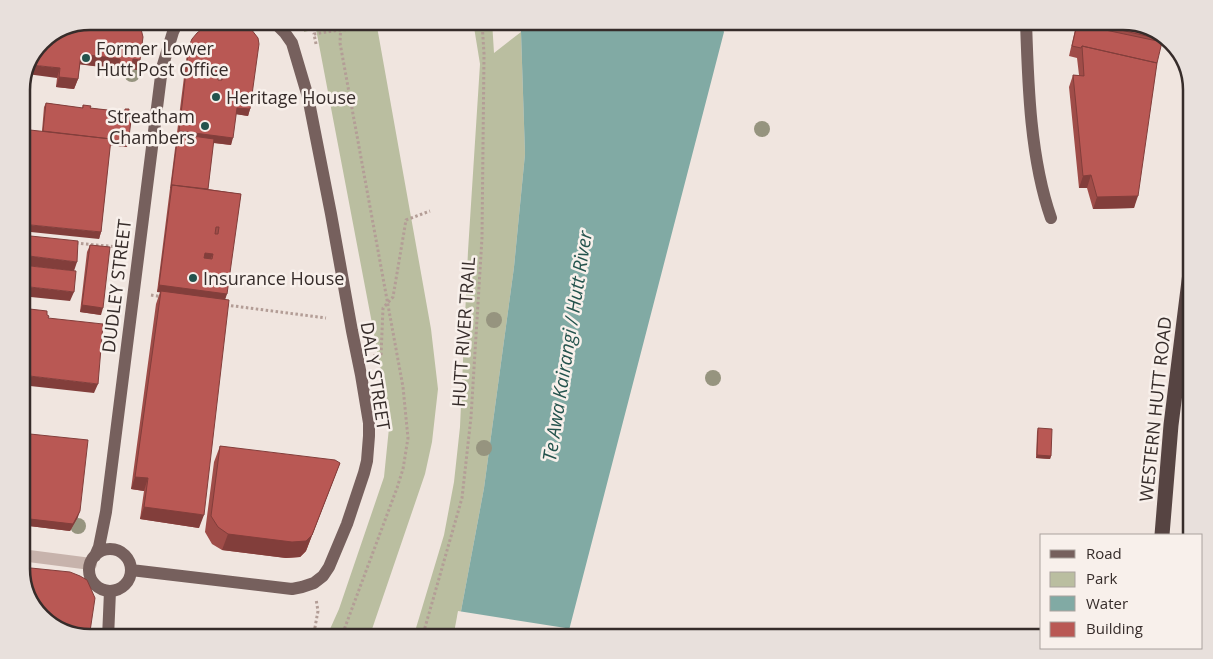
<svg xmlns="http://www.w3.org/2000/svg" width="1213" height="659" viewBox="0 0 1213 659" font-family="'Open Sans',sans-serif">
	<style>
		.green { fill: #babea0 }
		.water { fill: #81aaa4 }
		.pier { fill: #f0e5df }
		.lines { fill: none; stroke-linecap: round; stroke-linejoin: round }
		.path { stroke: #b39d96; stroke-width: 3; stroke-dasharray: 2.5 2.5; stroke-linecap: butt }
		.minor { stroke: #c7b3ac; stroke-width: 12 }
		.major { stroke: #76605d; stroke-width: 12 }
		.highway { stroke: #564442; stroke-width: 15 }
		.tree { fill: #96947f }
		.wall { fill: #9f4c48; fill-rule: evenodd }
		.shaded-wall { fill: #823e3b }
		.building { fill: #b95854; stroke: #823e3b; fill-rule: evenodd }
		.poi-dot { fill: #24534d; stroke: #f8f0eb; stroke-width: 2 }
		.labels { text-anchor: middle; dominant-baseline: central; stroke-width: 5; stroke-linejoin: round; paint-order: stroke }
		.poi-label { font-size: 18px; fill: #362c2a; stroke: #f8f0eb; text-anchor: start }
		.street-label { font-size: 18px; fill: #362c2a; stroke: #f8f0eb }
		.water-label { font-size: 19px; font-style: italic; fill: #24534d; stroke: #f8f0eb }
		.rim { fill: none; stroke: #362c2a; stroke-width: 2.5 }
	</style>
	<rect width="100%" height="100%" fill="#f0e5df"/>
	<path class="green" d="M 306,21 L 376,21 L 431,329 L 438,389 L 432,442 L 425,474 L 369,638 L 326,638 L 339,609 L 384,477 L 390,418 L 316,29 L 304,32 L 305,24 Z
		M 473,21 L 492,21 L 494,53 L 521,32 L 525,154 L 514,267 L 484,488 L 456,638 L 413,638 L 444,535 L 454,482 L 460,427 L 468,251 L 480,64 Z"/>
	<path class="water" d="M 520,21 L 720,21 L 724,32 L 567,638 L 456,638 L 484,488 L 514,267 L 525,154 L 521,32 Z"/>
	<path class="pier" d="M 458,611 L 572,629 L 570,638 L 487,638 L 454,633 Z"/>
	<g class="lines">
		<path class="path" d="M 316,44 L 314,34 L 340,30 L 391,27
			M 76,243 L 118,247
			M 151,295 L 163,297
			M 226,305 L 326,318
			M 375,354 L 375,357 L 381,356 L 383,308 L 393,297 L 406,220 L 430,211
			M 313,638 L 318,611 L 316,599
			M 341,638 L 397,488 L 403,469 L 408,438 L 403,387 L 340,43 L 341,21
			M 422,638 L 462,498 L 471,417 L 482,238 L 484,54 L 482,21"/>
		<path class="minor" d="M 21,555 L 91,564"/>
		<path class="major" d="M 1026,21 C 1028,84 1030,158 1051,218
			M89 570a21 21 0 1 1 42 0a21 21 0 1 1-42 0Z
			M 95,556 L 99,547 L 106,512 L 162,68 L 173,32 L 178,21
			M 131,570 L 292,589 L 302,587 L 314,583 L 323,576 L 329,567 L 347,524 L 364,473 L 367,461 L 369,436 L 369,423 L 361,375 L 352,331 L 331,214 L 308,97 L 292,43 L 285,33 L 273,21
			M 108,638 L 110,591"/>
		<path class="highway" d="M 1162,535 L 1171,425 L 1192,257
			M 1191,535 L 1192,520"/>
	</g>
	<g class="tree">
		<circle cx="132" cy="74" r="8"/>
		<circle cx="762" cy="129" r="8"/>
		<circle cx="494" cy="320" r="8"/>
		<circle cx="713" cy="378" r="8"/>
		<circle cx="484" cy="448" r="8"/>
		<circle cx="78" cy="526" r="8"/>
	</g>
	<path class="wall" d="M 1059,21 L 1123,21 L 1159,39 L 1158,42 L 1157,63 L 1134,208 L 1093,209 L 1087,188 L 1079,188 L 1069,87 L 1073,75 L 1079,75 L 1077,58 L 1069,56 L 1075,30 L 1059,26 Z
		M 214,24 L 250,109 L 248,116 L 236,114 L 231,145 L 213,143 L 208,189 L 241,194 L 225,299 L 199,528 L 140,519 L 144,491 L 131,489 L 156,304 L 160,292 L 157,292 L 187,53 L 192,39 ZM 218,74 L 223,74 L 221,80 L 218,80 Z
		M 42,41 L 140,60 L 137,70 L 131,69 L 128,76 L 116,75 L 117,69 L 80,64 L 78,79 L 74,89 L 56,87 L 57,78 Z
		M 46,103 L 82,108 L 83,105 L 90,108 L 124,112 L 125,109 L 127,147 L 110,145 L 101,232 L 99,239 L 42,131 L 44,107 Z
		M 90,245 L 101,315 L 80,312 L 87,252 Z
		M 1038,428 L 1051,456 L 1050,459 L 1036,458 L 1037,432 Z
		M 30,434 L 78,517 L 70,531 L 21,525 L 21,477 L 23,478 L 28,441 Z
		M 220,446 L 340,463 L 306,551 L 300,557 L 286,558 L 222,550 L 212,544 L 205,532 L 214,462 Z"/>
	<path class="shaded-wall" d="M 81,54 L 120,59 L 117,69 L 77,64 Z
		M 133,59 L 140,60 L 137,70 L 131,69 L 128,76 L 116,75 L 120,65 Z
		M 31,65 L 60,68 L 57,78 L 27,74 Z
		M 217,67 L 229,68 L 227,75 L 215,73 Z
		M 59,77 L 78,79 L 74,89 L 56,87 Z
		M 237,108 L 250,109 L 248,116 L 235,114 Z
		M 179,131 L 233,138 L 231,145 L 177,138 Z
		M 43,134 L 128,144 L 127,147 L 41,138 Z
		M 1091,175 L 1087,188 L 1079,188 L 1083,176 Z
		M 1138,196 L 1134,208 L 1093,209 L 1097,197 Z
		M 21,224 L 101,232 L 99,239 L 21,231 Z
		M 205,253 L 213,254 L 210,260 L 203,259 Z
		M 21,255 L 77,262 L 74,271 L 21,265 Z
		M 159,285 L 227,294 L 225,300 L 157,292 Z
		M 21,286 L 74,292 L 70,301 L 21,296 Z
		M 82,305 L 103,308 L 101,315 L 80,312 Z
		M 21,375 L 98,384 L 94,393 L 21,385 Z
		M 1037,455 L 1051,456 L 1050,459 L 1036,458 Z
		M 340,463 L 306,551 L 300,557 L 286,558 L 222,550 L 228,534 Z
		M 135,477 L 148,478 L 144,491 L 131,489 Z
		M 144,507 L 204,515 L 199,528 L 140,519 Z
		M 80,511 L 78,517 L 70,531 L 21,525 L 21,518 Z"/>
	<path class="building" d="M 90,21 L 137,21 L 141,29 L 143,37 L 140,60 L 133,59 L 132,67 L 120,65 L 120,59 L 81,54 L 78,79 L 59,77 L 60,68 L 31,65 L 42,41 Z
		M 1068,21 L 1086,21 L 1086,25 Z
		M 1087,21 L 1123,21 L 1154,28 L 1159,33 L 1159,39 L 1087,22 Z
		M 214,24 L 245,27 L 251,29 L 258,38 L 259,44 L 250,109 L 237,108 L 233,138 L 179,131 L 189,46 L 192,39 L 197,33 L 202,29 ZM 217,67 L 229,68 L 228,75 L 223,74 L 222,80 L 218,80 L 218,74 L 216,74 Z
		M 1077,24 L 1162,42 L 1157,63 L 1082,46 L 1081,48 L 1072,46 Z
		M 1082,46 L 1157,63 L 1138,196 L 1097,197 L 1091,175 L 1083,176 L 1073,75 L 1084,76 Z
		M 46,103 L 83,108 L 83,105 L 91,106 L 90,108 L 125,112 L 125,109 L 129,109 L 129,112 L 132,113 L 128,144 L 111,142 L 111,139 L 43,131 Z
		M 21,129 L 111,139 L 101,232 L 21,224 Z
		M 178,134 L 214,139 L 208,189 L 172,185 L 171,188 Z
		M 172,185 L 241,194 L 227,294 L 159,285 ZM 216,227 L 219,227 L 218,234 L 215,234 ZM 205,253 L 213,254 L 212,259 L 204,258 Z
		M 21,235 L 78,241 L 77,262 L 21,255 Z
		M 90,245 L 110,247 L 103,308 L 82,305 Z
		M 21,265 L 76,271 L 74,292 L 21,286 Z
		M 161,291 L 229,300 L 204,515 L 144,507 L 148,478 L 135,477 Z
		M 21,308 L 47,311 L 47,315 L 49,316 L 48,318 L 103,324 L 98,384 L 21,375 Z
		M 1038,428 L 1052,429 L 1051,456 L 1037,455 Z
		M 30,434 L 88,440 L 80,511 L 73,524 L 21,518 L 21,477 L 24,478 Z
		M 220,446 L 335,460 L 340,463 L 312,535 L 306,541 L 292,542 L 228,534 L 218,527 L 211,516 Z
		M 21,567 L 70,572 L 80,576 L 87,580 L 95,598 L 89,638 L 59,631 L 33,607 L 21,574 Z"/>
	<g class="poi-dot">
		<circle cx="86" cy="58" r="5"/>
		<circle cx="216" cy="97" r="5"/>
		<circle cx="205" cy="126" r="5"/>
		<circle cx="193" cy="278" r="5"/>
	</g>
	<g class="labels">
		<g class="poi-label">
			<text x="96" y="48">Former Lower<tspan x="96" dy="21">Hutt Post Office</tspan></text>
			<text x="226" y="97">Heritage House</text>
			<text x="195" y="116" text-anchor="end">Streatham<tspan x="195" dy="21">Chambers</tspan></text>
			<text x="203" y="278">Insurance House</text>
		</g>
		<g class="street-label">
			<text transform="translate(116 286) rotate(-83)">DUDLEY STREET</text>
			<text transform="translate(463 332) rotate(-86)">HUTT RIVER TRAIL</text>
			<text transform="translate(376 376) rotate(81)">DALY STREET</text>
			<text transform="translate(1155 409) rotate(-84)">WESTERN HUTT ROAD</text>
		</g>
		<g class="water-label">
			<text transform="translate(567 346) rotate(-81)">Te Awa Kairangi / Hutt River</text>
		</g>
	</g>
	<path d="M0 0H1213V659H0ZM90 30H1123A60 60 0 0 1 1183 90V569A60 60 0 0 1 1123 629H90A60 60 0 0 1 30 569V90A60 60 0 0 1 90 30Z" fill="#e8e0dc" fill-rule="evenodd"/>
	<path class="rim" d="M90 30H1123A60 60 0 0 1 1183 90V569A60 60 0 0 1 1123 629H90A60 60 0 0 1 30 569V90A60 60 0 0 1 90 30Z"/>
	<rect x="1040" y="534" width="162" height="115" fill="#f8f0eb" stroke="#aaa29e"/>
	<rect x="1050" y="550" width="25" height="8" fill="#76605d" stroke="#aaa29e"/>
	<text x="1086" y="559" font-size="15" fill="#362c2a">Road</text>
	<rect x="1050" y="572" width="25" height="15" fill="#babea0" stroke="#aaa29e"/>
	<text x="1086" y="584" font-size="15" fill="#362c2a">Park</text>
	<rect x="1050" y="596" width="25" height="15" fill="#81aaa4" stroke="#aaa29e"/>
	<text x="1086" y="609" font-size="15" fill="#362c2a">Water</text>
	<rect x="1050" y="622" width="25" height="15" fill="#b95854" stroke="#aaa29e"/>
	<text x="1086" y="634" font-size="15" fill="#362c2a">Building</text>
</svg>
